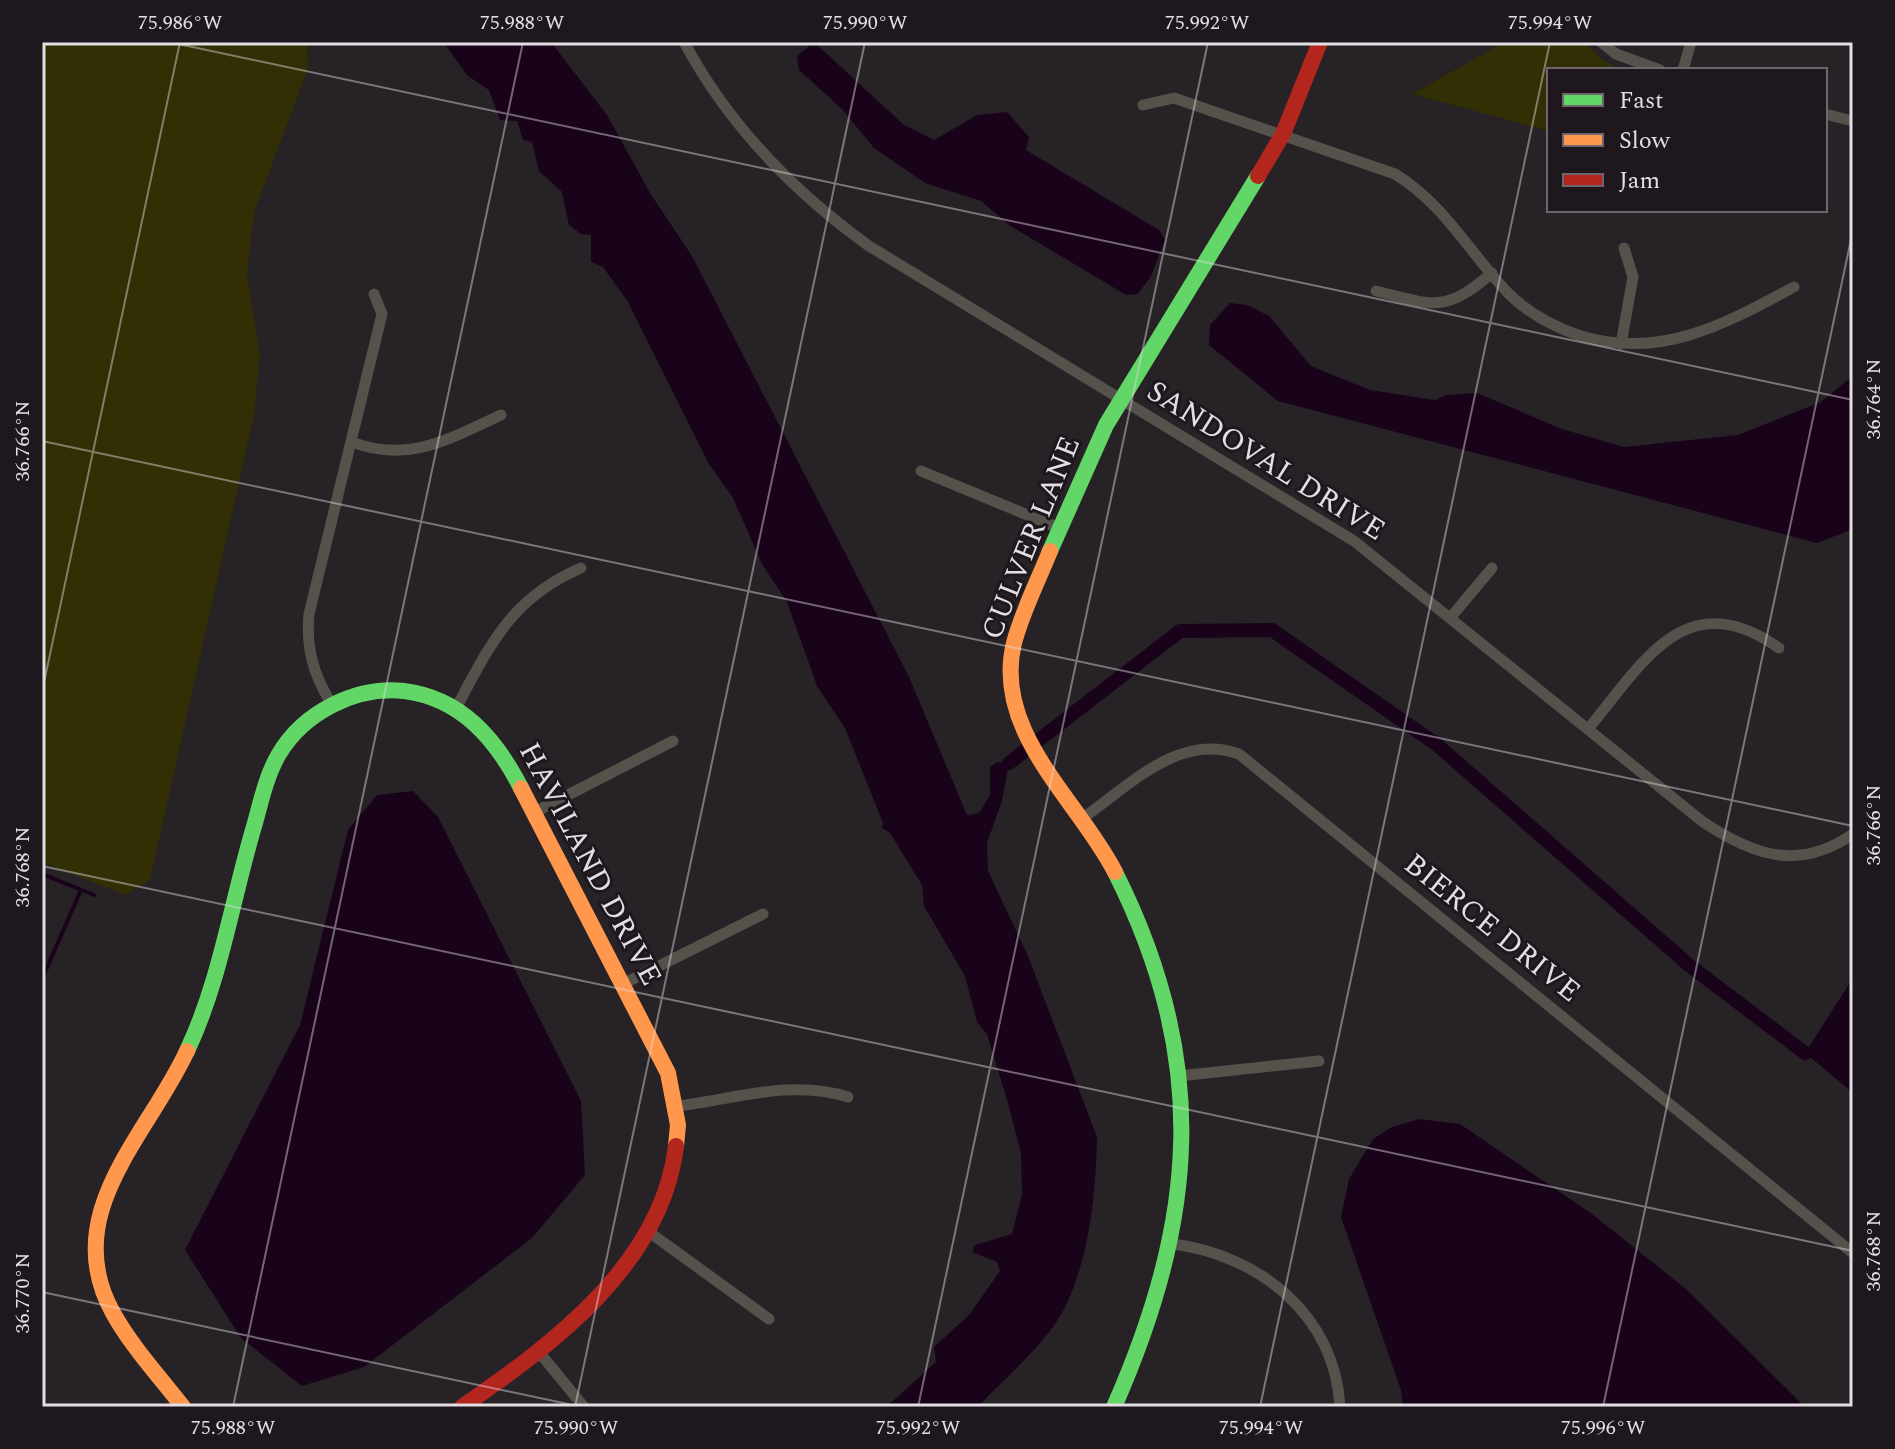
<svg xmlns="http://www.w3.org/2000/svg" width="1895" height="1449" viewBox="0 0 1895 1449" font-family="Spectral,serif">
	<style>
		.green { fill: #322f05 }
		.water { fill: #19031a }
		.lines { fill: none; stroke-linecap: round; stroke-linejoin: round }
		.stream { stroke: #19031a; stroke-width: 4 }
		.canal { stroke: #19031a; stroke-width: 14 }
		.street { stroke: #54524a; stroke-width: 11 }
		.fast { stroke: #63d668; stroke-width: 16 }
		.slow { stroke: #ff974d; stroke-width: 16 }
		.jam { stroke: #b3261e; stroke-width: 16 }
		.ticks { fill: none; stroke: #e3dee3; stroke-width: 2; stroke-opacity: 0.45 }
		.labels { text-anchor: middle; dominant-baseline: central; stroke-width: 6; stroke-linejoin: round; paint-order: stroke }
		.street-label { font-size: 30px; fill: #e3dee3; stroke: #1e171e }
		.neatline { fill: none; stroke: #e3dee3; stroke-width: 3 }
		.ticks-label { font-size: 20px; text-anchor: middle; fill: #e3dee3 }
	</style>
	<rect width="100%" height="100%" fill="#262226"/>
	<path class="green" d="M 42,42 L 307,42 L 308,69 L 254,212 L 247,275 L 260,355 L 254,415 L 150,880 L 125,895 L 42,862 Z
		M 1505,42 L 1584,42 L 1603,60 L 1621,70 L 1549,70 L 1549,131 L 1412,94 Z"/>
	<path class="water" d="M 443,42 L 551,42 L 607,115 L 650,193 L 692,256 L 909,677 L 967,815 L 979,813 L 990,795 L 990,767 L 997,762 L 1009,763 L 1002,801 L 987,843 L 988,871 L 1028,956 L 1097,1137 C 1096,1191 1090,1255 1066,1305 C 1048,1343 1006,1376 978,1407 L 886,1407 L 936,1362 L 934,1347 L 969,1315 L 1000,1271 L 997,1262 L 972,1252 L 975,1245 L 1012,1234 L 1022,1195 L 1021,1153 L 1008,1103 L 987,1034 L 977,1022 L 965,976 L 924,906 L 922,885 L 890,833 L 882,828 L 883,823 L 845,728 L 817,686 L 787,602 L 762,564 L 733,498 L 709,464 L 628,302 L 603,267 L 591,262 L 591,235 L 581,234 L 569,225 L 562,192 L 539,171 L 532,142 L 523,140 L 517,121 L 500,120 L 489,90 L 468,76 Z
		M 814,42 L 904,125 L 934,140 L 977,115 L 1007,112 L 1029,137 L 1026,150 L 1159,230 L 1165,240 L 1151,276 L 1138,294 L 1126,295 L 1009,225 L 981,201 L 925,183 L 874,148 L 842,109 L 799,70 L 797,56 Z
		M 1230,303 L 1247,305 L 1269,316 L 1311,366 L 1370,390 L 1435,400 L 1446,395 L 1477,393 L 1562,429 L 1624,447 L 1738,435 L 1821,402 L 1853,376 L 1853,524 L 1848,531 L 1817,543 L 1278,401 L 1209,345 L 1210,325 Z
		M 413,791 L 438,817 L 581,1101 L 585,1175 L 532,1238 L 364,1367 L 302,1386 L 241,1338 L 185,1250 L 300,1025 L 348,830 L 377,795 Z
		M 1853,978 L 1853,1093 L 1805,1053 Z
		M 1419,1119 L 1460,1124 L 1592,1214 L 1686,1289 L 1805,1407 L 1403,1407 L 1401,1390 L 1341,1217 L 1349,1179 L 1373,1139 L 1392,1127 Z"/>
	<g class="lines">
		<path class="stream" d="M 42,874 L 94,895
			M 42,979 L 81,890"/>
		<path class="canal" d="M 1009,763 L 1180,631 L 1272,630 L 1436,744 L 1690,966 L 1805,1053"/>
		<path class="street" d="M 684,42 C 728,124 794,192 869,246 L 1354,541 L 1703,822 C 1753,855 1798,872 1853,834
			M 1601,42 L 1616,54 L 1660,70
			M 1683,70 L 1691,42
			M 1143,105 L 1174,98 L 1395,174 C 1444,204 1469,252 1508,293 C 1528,313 1554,327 1581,336 C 1661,360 1725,324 1794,287
			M 1825,114 L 1853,121
			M 1376,291 C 1433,305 1444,314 1492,273
			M 1621,344 L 1633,277 L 1624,248
			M 352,442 C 408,464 451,438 501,415
			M 921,471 L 1059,528
			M 1451,617 L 1492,568
			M 331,703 C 313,674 306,648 309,614 L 382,314 L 374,294
			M 456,708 C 490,645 511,598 581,568
			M 1588,729 C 1643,663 1685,582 1779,648
			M 533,813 L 673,741
			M 1083,818 C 1129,786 1179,732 1239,754 L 1853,1253
			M 623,984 L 763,914
			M 1179,1076 L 1319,1061
			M 678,1106 C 734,1099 793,1079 848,1097
			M 649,1232 L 769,1319
			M 1173,1244 C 1259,1255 1335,1315 1340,1407
			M 539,1352 L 584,1407"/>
		<path class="fast" d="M 1050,551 L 1106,425 L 1258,176
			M 187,1051 C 221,979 232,899 255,823 C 261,801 267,774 279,754 C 304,712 356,686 404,691 C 461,698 496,739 521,788
			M 1114,1407 C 1197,1218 1210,1061 1115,872"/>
		<path class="slow" d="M 1050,551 C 1038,581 1022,612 1014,643 C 992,732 1079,801 1115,872
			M 521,788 L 668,1073 L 678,1125 L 676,1146
			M 183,1407 C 159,1376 132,1347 113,1313 C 58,1214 147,1137 187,1051"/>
		<path class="jam" d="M 1258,176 L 1283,134 L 1320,42
			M 462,1407 C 553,1344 662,1264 676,1146"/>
	</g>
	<path class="ticks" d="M 169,42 L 1853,400M 42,441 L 1853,826M 42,692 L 180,42M 42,866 L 1853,1251M 42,1292 L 582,1407M 233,1407 L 523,42M 575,1407 L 865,42M 918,1407 L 1208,42M 1260,1407 L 1550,42M 1603,1407 L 1853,230"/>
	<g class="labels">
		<g class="street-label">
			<text transform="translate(1266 461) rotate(32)">SANDOVAL DRIVE</text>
			<text transform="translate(1031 538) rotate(-68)">CULVER LANE</text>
			<text transform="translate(590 864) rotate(62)">HAVILAND DRIVE</text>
			<text transform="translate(1492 928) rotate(39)">BIERCE DRIVE</text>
		</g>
	</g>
	<rect width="1895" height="1449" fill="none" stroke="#1e171e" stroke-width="88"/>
	<rect x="1547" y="68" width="280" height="144" fill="#1e171e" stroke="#6d676d" stroke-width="2"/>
	<rect x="1563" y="94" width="40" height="12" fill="#63d668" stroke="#6d676d" stroke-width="2"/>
	<text x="1619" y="108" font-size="24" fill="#e3dee3">Fast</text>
	<rect x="1563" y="134" width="40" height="12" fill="#ff974d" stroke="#6d676d" stroke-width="2"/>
	<text x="1619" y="148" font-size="24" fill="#e3dee3">Slow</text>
	<rect x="1563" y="174" width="40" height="12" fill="#b3261e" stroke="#6d676d" stroke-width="2"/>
	<text x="1619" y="188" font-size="24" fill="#e3dee3">Jam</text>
	<rect x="44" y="44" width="1807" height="1361" class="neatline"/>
	<g class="ticks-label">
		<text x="180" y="29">75.986°W</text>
		<text x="522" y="29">75.988°W</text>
		<text x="865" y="29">75.990°W</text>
		<text x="1207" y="29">75.992°W</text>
		<text x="1550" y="29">75.994°W</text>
		<text transform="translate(1873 399) rotate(-90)" y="7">36.764°N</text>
		<text transform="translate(22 441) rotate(-90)" y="7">36.766°N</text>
		<text transform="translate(1873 825) rotate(-90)" y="7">36.766°N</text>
		<text transform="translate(22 867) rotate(-90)" y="7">36.768°N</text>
		<text transform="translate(1873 1251) rotate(-90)" y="7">36.768°N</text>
		<text transform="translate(22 1293) rotate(-90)" y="7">36.770°N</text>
		<text x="233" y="1434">75.988°W</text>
		<text x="576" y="1434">75.990°W</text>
		<text x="918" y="1434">75.992°W</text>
		<text x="1261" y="1434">75.994°W</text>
		<text x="1603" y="1434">75.996°W</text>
	</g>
</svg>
